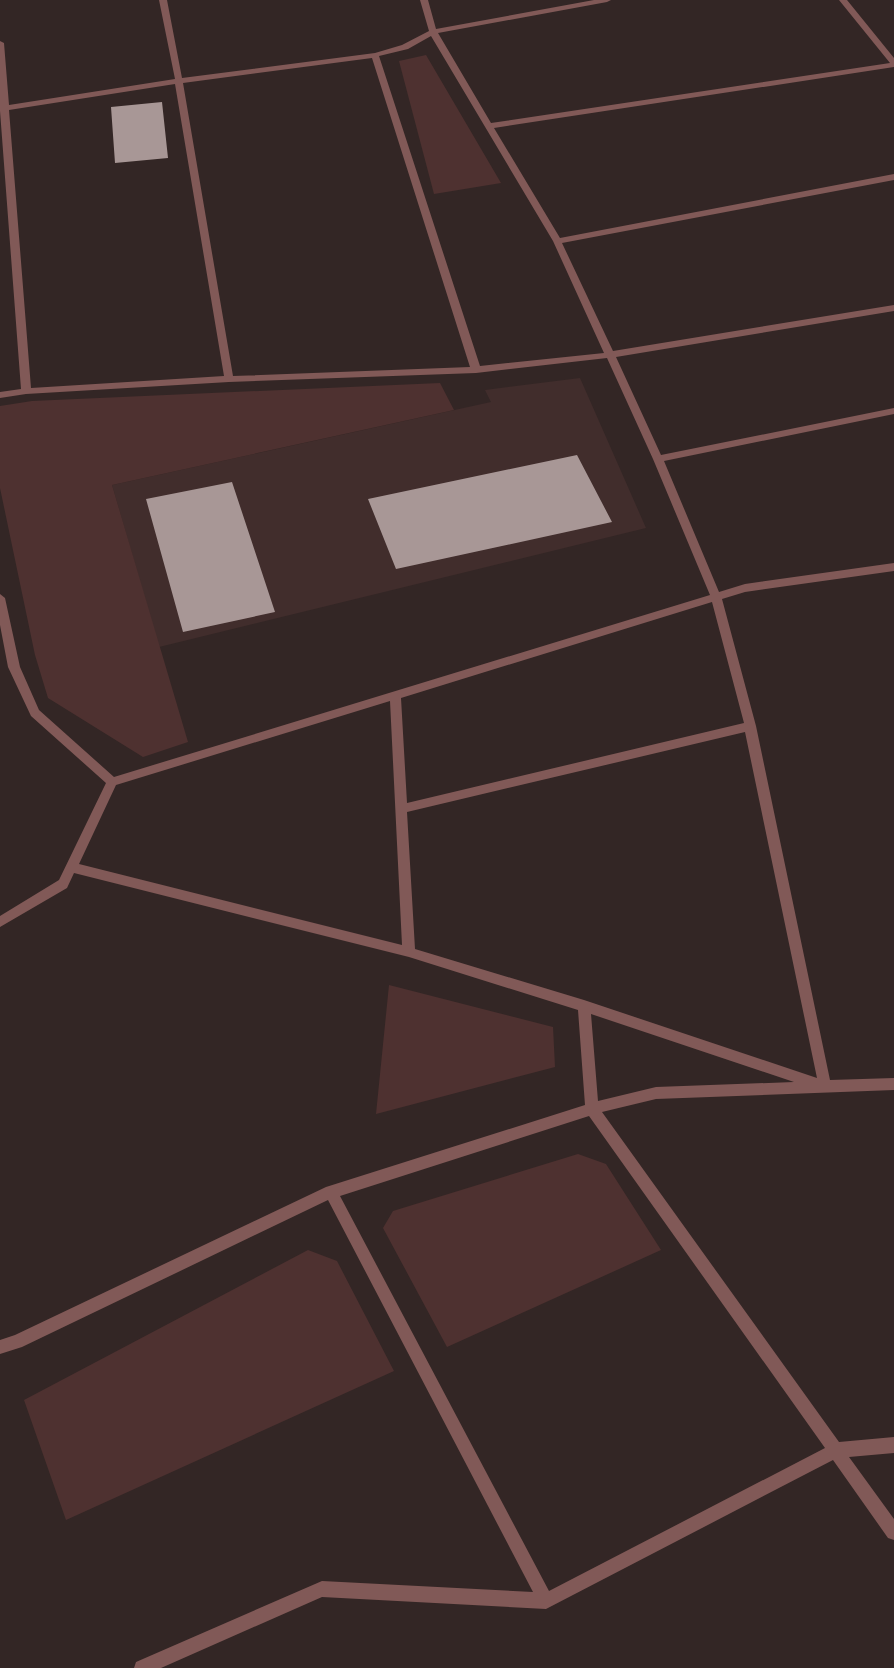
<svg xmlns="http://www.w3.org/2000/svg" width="894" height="1668" viewBox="0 0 894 1668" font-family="'Sofia Sans Condensed',sans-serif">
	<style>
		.built { fill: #412d2c }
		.green { fill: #4e3130 }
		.building { fill: #a89796 }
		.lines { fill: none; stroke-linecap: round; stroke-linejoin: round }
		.minor { fill: #815957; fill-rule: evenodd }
	</style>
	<rect width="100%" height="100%" fill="#332625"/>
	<path class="built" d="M 580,378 L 646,528 L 159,647 L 112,485 L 491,402 L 485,390 Z"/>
	<path class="green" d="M 426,55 L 501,183 L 434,194 L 399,61 Z
		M 440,383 L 454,410 L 112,485 L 188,742 L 143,757 L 48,698 L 35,655 L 0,488 L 0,406 L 32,401 Z
		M 389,985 L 553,1027 L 555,1067 L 376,1114 Z
		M 578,1154 L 606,1164 L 661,1250 L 447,1347 L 383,1228 L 393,1211 Z
		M 308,1250 L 337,1261 L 394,1371 L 66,1520 L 24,1400 Z"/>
	<path class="building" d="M 162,102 L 168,158 L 115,163 L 111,107 Z
		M 577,455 L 612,522 L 396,569 L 368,499 Z
		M 232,482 L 275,612 L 183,632 L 146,499 Z"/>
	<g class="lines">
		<path class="minor" d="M 159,0 L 167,0 L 182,78 L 375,53 L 402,45 L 429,31 L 420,0 L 428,0 L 436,29 L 594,0 L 611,0 L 607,2 L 438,33 L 491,123 L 890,63 L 839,0 L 847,0 L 894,58 L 894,67 L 494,128 L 560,238 L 894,174 L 894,180 L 562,243 L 613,351 L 894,305 L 894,311 L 616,357 L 661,455 L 894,408 L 894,414 L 664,461 L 719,592 L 745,584 L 894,563 L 894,571 L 745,592 L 722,599 L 756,726 L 830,1080 L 894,1078 L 894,1090 L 656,1099 L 602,1112 L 839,1442 L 894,1437 L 894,1453 L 849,1457 L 894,1519 L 894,1540 L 888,1538 L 833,1460 L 546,1609 L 322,1597 L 161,1668 L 134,1668 L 136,1662 L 322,1581 L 533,1592 L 328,1200 L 22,1347 L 0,1354 L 0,1340 L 15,1335 L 326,1187 L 585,1105 L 578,1010 L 409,957 L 74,873 L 67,888 L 0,927 L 0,916 L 59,880 L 106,783 L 31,716 L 8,667 L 0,625 L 0,594 L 5,598 L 20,667 L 39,710 L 114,777 L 710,595 L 653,459 L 607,358 L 476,373 L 229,382 L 26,394 L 0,398 L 0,392 L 21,389 L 0,111 L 0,41 L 4,43 L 9,105 L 175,79 ZM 431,36 L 553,241 L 604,353 L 480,366 L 379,56 L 408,49 ZM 372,58 L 470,367 L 233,376 L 183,83 ZM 175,84 L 224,376 L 31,388 L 9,110 ZM 712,602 L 744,723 L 407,803 L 401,698 ZM 390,701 L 402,945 L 79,864 L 116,785 ZM 745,732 L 817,1078 L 584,1000 L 415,949 L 407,812 ZM 591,1014 L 794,1082 L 656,1087 L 598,1101 ZM 589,1116 L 825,1448 L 549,1591 L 340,1196 Z"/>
	</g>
</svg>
